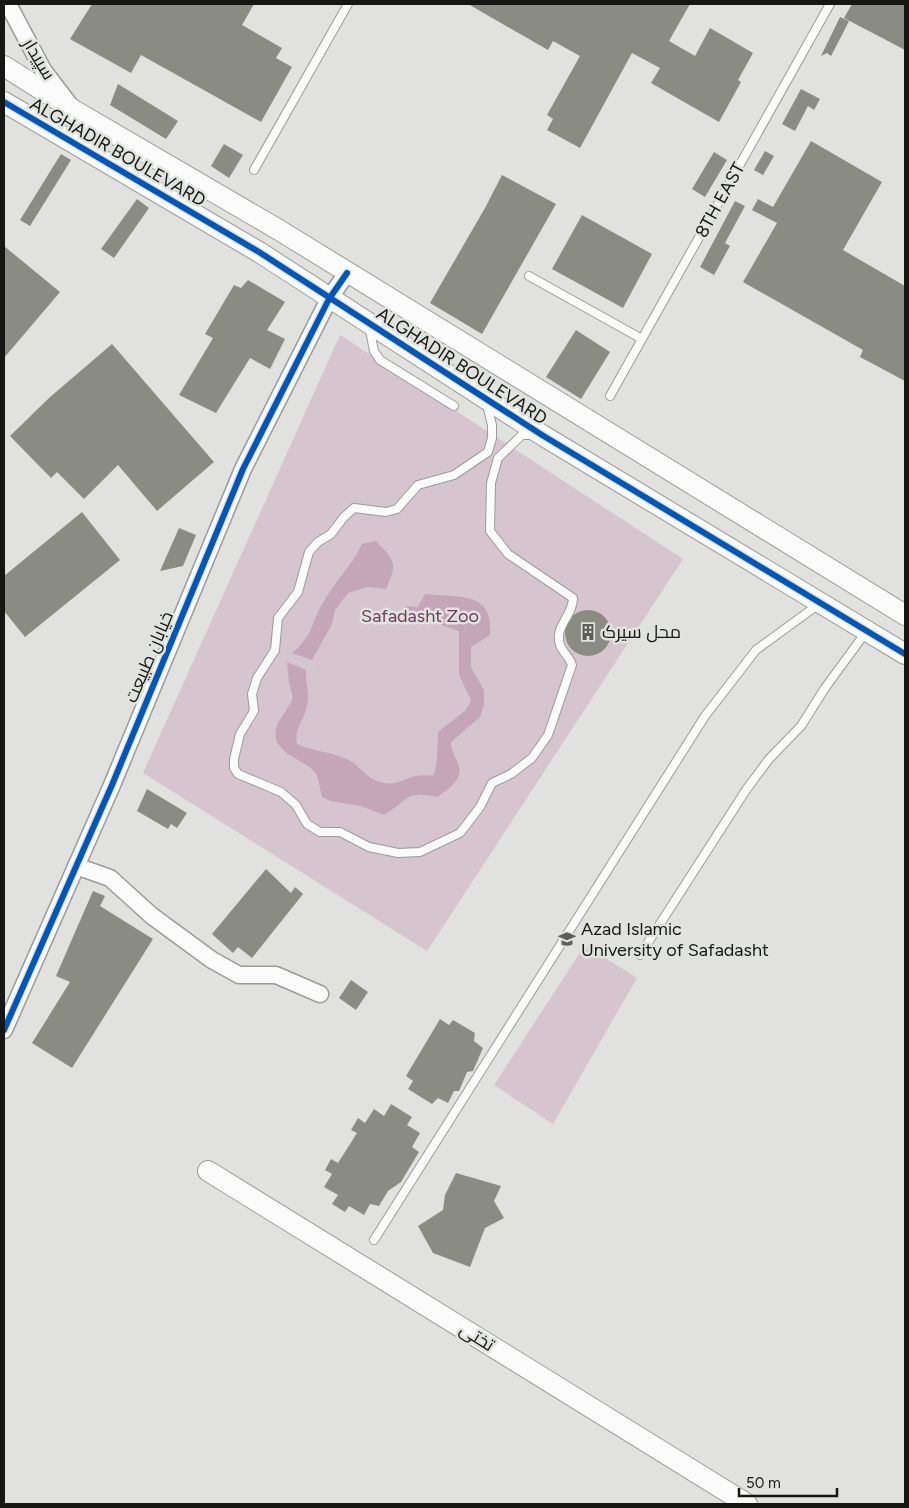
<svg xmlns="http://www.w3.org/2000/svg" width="909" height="1508" viewBox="0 0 909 1508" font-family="Figtree,Cairo,sans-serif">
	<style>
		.green { fill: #d6c5ce }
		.water { fill: #c5a6b8 }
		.building { fill: #8a8c83 }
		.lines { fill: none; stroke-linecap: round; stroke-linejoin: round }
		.service-casing { stroke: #9b9c99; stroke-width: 10 }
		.minor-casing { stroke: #9b9c99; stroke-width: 19 }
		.tertiary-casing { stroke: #9b9c99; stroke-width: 22 }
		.path { stroke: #cdcecc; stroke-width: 2.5; stroke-dasharray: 4 2.5; stroke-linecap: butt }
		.service { stroke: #fafbfa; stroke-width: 8 }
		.minor { stroke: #fafbfa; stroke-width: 16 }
		.tertiary { stroke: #fafbfa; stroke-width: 20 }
		.cycleway-casing { stroke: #e1e3de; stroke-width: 9 }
		.cycleway { stroke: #0057b8; stroke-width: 6 }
		.labels { text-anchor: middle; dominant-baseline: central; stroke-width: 5; stroke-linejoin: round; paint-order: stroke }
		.street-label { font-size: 18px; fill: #161615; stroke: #e1e3de }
		.park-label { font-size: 18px; fill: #70385c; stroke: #e1e3de }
		.poi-label { font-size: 18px; fill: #161615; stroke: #e1e3de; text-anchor: start }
	</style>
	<rect width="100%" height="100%" fill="#e1e2df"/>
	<path class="green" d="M 340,335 L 683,559 L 427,951 L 143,773 Z
		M 585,945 L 637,978 L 553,1124 L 494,1085 Z"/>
	<path class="water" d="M 376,541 C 395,561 398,563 386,589 L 368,587 L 348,593 L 335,610 L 332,624 L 312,660 L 292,653 C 313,637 311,622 324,601 C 336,580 351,567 362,544 Z
		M 425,594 C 458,598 494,590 490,635 L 471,647 L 471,667 L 484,690 L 484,705 L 480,717 L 451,742 C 451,751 455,756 458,764 C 465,779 447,790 437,797 C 405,790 409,800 384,815 L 361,806 L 331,801 L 322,797 C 320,790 319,780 316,774 C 308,759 267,755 277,725 C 279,720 290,706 293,698 L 289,683 L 287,662 L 306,670 C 305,684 311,696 306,710 C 302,723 294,730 297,744 C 314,752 336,752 352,762 C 365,771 367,780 385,783 C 397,785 404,779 415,776 C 421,775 428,776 434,775 L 437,759 L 438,732 L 466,710 L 471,700 L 459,675 L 459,631 L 439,624 L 421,624 L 405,616 L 405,606 L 418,607 Z"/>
	<path class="building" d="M 92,4 L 254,4 L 242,25 L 282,48 L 276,58 L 292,67 L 261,122 L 141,55 L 131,73 L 70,39 Z
		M 468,4 L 690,4 L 669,41 L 695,56 L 710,28 L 753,53 L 738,80 L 741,82 L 719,122 L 651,83 L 660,68 L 632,53 L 580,148 L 547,130 L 553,119 L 547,115 L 580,56 L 553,41 L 548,50 Z
		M 852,4 L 905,4 L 905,50 L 844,18 Z
		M 840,17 L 849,21 L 845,29 L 831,56 L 827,53 L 821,56 Z
		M 118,84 L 178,121 L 166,139 L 110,105 Z
		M 801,89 L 820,99 L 814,110 L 808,106 L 795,131 L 782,124 Z
		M 811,141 L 882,182 L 843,250 L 905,286 L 905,381 L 860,357 L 863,350 L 743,282 L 777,223 L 752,210 L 758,199 L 773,207 Z
		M 224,144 L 243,155 L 229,178 L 211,166 Z
		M 765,151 L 774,156 L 763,175 L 754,170 Z
		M 714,152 L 727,160 L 705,197 L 692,189 Z
		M 61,154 L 71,160 L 30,226 L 20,220 Z
		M 502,175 L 556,204 L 482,334 L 430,303 L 485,208 Z
		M 137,199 L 149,208 L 114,258 L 101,249 Z
		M 735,201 L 745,206 L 725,243 L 730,246 L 714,275 L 700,267 Z
		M 582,215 L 652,254 L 623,308 L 552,269 Z
		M 4,246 L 60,292 L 4,358 Z
		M 248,280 L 285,302 L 267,330 L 285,339 L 270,369 L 250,358 L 216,413 L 179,395 L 213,338 L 205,334 L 234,285 L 241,288 Z
		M 576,330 L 610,352 L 581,399 L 546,377 Z
		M 112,344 L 214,462 L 157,511 L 118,465 L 84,499 L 57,472 L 51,478 L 10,436 L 49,398 Z
		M 82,512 L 120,560 L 25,637 L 4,611 L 4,576 Z
		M 179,528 L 196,535 L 183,566 L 160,571 Z
		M565 633a23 23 0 1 1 46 0a23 23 0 1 1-46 0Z
		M 147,789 L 187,813 L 177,828 L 171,824 L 168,829 L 137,811 Z
		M 266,869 L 291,893 L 295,887 L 303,894 L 252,958 L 238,947 L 233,953 L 212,934 Z
		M 93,891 L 105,896 L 100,906 L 153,939 L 72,1068 L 32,1043 L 70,982 L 56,976 Z
		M 351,980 L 368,992 L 356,1010 L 339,998 Z
		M 440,1019 L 449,1025 L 453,1020 L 475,1033 L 474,1041 L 483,1048 L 473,1071 L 467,1072 L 459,1091 L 454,1091 L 448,1103 L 438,1098 L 432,1104 L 408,1089 L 413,1081 L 406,1076 Z
		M 391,1104 L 412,1117 L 407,1125 L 420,1133 L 412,1147 L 419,1152 L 401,1182 L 388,1191 L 379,1206 L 370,1204 L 364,1215 L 349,1206 L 345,1212 L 332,1204 L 338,1195 L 324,1187 L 332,1174 L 325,1170 L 331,1159 L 338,1163 L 357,1133 L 351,1130 L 358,1118 L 365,1123 L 374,1109 L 384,1116 Z
		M 456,1173 L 501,1186 L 494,1201 L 504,1218 L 485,1228 L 470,1267 L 433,1253 L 418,1226 L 443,1210 L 445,1195 Z"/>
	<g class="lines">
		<g class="service-casing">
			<path id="service" d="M 254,170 L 348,4
				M 529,276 L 642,339
				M 369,325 L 374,351 L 380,360 L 454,406
				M 610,396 L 830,4
				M 487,405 L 492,425 L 492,438 L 488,452 L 454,475 L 418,485 L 397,509 L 386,512 L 354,508 L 344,517 L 331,534 L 318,542 L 309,552 L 298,592 L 278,618 L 275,650 L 257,678 L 252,694 L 254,711 L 240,734 L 234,759 L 234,768 L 238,774 L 281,792 L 296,805 L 307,824 L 320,832 L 340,832 L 369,847 L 398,853 L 420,852 L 460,833 L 480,807 L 492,783 L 511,774 L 532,758 L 548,735 L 572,665 C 570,657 563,653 560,645 C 554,626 573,616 573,598 L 508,554 L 490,531 L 491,483 L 498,458 L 522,435 L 533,435
				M 640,955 L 746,790 L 769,759 L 801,726 L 825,688 L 866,632
				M 374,1240 L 705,716 L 756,650 L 819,604"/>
		</g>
		<g class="minor-casing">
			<path id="minor" d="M 8,4 L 43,70 L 69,104
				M 76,866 L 110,878 L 152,916 L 212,960 L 239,975 L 276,975 L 320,994
				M 4,1030 L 112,785 L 243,469 L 329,299 L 347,273"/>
		</g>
		<g class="tertiary-casing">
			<path id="tertiary" d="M 4,66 L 75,111 L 279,230 L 905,615
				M 4,102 L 259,252 L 542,435 L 905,654
				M 208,1171 L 747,1504"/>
		</g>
		<path class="path" d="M 283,654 L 315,670"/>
		<use href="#service" class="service"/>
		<use href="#minor" class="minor"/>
		<use href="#tertiary" class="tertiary"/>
		<g class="cycleway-casing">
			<path id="cycleway" d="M 4,102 L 259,252 L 542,435 L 905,654
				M 4,1030 L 112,785 L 243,469 L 329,299 L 347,273"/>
		</g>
		<use href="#cycleway" class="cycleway"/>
	</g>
	<defs>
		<g id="building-bare" transform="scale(1.35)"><path d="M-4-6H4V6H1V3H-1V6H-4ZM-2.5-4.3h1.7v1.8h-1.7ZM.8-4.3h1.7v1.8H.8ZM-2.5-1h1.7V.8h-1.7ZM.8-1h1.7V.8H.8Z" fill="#5d5d5c" stroke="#e1e3de" stroke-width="2.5" paint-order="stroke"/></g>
		<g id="university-bare" transform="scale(1.35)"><path d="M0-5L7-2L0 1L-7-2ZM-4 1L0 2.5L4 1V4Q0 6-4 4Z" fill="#5d5d5c" stroke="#e1e3de" stroke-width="2.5" paint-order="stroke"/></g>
	</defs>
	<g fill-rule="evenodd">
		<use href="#building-bare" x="588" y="632"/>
		<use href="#university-bare" x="567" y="939"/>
	</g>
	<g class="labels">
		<g class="street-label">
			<text transform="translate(39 59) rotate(59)">سپیدار</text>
			<text transform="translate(118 152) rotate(30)">ALGHADIR BOULEVARD</text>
			<text transform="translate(720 200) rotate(-61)">8TH EAST</text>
			<text transform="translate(462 366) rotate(33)">ALGHADIR BOULEVARD</text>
			<text transform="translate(149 657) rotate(-67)">خیابان طبیعت</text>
			<text transform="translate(477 1337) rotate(32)">تختی</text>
		</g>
		<g class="park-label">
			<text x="420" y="616">Safadasht Zoo</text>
		</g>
		<g class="poi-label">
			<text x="602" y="632">محل سیرک</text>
			<text x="581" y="929">Azad Islamic<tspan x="581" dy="21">University of Safadasht</tspan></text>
		</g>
	</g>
	<rect width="909" height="1508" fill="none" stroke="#161615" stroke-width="10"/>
	<path d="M739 1488v8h98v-8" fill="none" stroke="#161615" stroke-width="2.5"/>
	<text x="746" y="1488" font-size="15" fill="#161615" stroke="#e1e3de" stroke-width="4" paint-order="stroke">50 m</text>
</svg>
